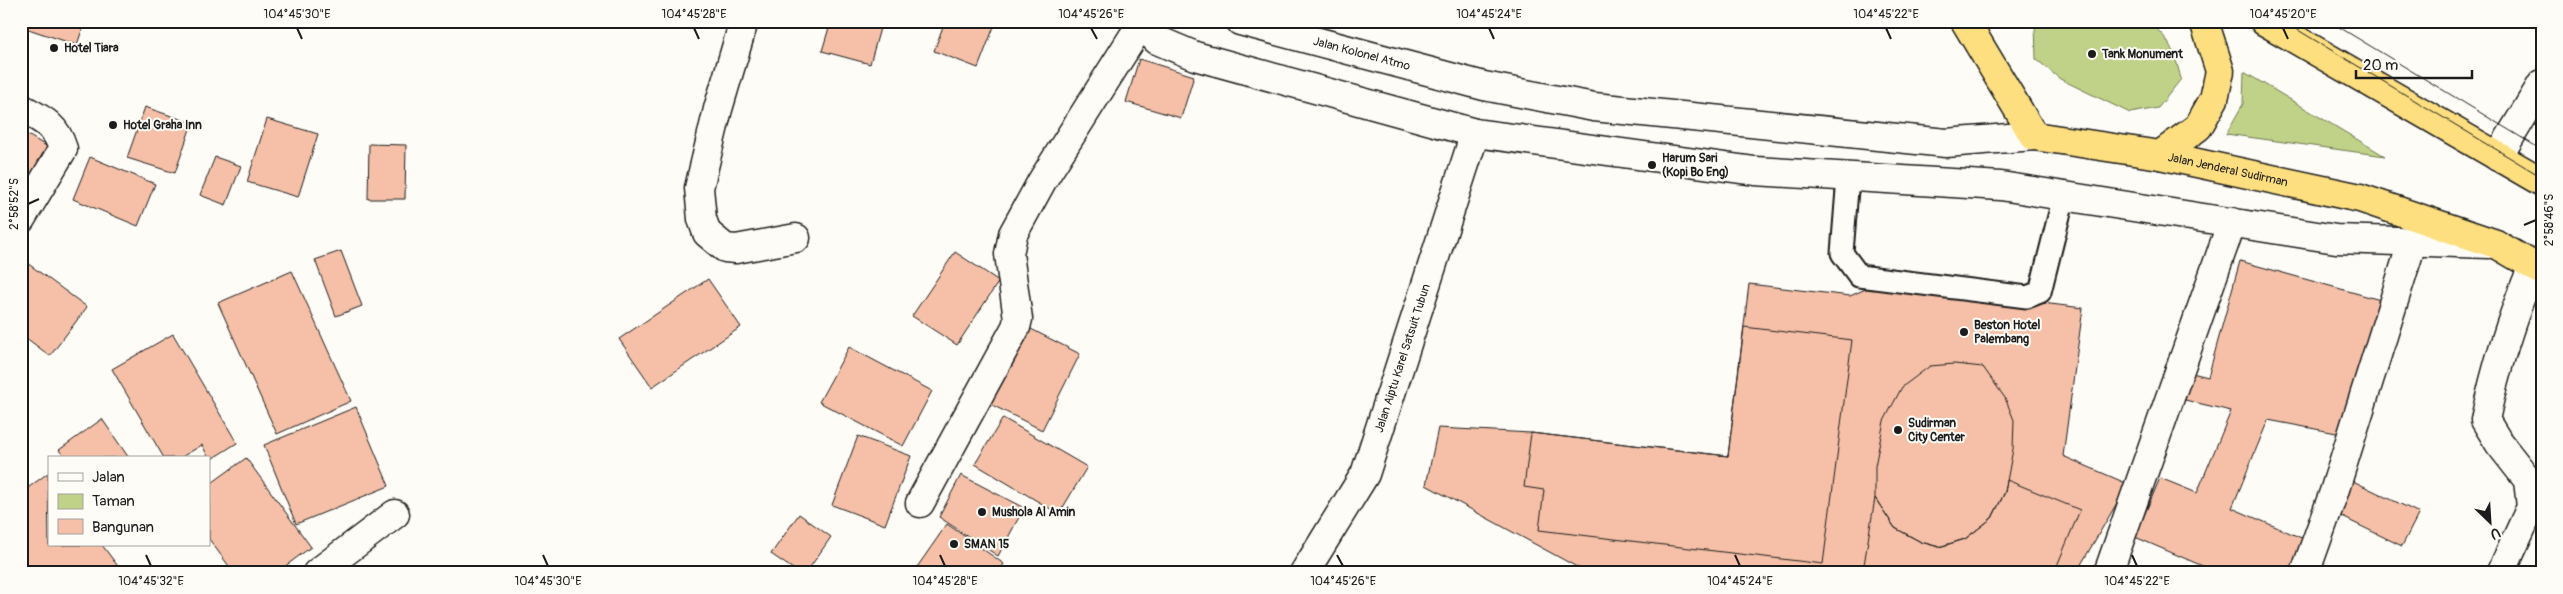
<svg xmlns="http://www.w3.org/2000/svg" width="2563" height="594" viewBox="0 0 2563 594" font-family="Pangolin,sans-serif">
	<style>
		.green { fill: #c0d287; stroke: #6e7752 }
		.building { fill: #f5c0a7; stroke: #1c1c1c }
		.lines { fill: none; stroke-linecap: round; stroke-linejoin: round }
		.lane-casing { stroke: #1c1c1c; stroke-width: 25 }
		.street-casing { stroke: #1c1c1c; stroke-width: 31 }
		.secondary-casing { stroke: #1c1c1c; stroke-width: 31 }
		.highway-casing { stroke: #1c1c1c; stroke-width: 31 }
		.lane { stroke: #fdfcf7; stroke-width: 21 }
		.street { stroke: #fdfcf7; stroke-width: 28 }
		.secondary { stroke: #fdfcf7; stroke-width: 28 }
		.highway { stroke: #fddf80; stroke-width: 28 }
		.tram { stroke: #1c1c1c; stroke-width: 1 }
		.ticks { fill: none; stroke: #1c1c1c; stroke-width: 2 }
		.poi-dot { fill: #1c1c1c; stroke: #fdfcf7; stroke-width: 2 }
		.labels { text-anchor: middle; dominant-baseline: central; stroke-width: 4; stroke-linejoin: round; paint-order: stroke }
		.poi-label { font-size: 12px; font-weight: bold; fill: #1c1c1c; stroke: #fdfcf7; text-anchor: start }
		.street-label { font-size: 12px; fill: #1c1c1c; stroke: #fdfcf7 }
		.neatline { fill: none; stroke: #1c1c1c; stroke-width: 2 }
		.ticks-label { font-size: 12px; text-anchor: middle; fill: #1c1c1c }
	</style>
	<rect width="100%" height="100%" fill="#fdfcf7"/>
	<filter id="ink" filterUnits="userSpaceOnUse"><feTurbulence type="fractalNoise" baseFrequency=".02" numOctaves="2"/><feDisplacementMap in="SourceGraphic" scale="10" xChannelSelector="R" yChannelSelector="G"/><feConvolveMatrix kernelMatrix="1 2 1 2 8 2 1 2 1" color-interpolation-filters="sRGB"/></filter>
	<g filter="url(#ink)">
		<path class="green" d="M 2035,21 L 2145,21 C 2169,34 2175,54 2181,79 L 2158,108 L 2130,113 L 2060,79 L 2036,59 Z
			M 2244,72 L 2385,156 L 2226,134 L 2243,104 Z"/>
		<path class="building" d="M 25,21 L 85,21 L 77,45 L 22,27 Z
			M 831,21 L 882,21 L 870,64 L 822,51 Z
			M 945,21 L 987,21 L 995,24 L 978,68 L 934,51 Z
			M 1139,59 L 1194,76 L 1181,118 L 1126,102 Z
			M 145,107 L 192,123 L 175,173 L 127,158 Z
			M 267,119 L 318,134 L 298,197 L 247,182 Z
			M 21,131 L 53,150 L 21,199 Z
			M 369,144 L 406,145 L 405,199 L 368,199 Z
			M 90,157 L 155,184 L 138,226 L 73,199 Z
			M 215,157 L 241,166 L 226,205 L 200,195 Z
			M 341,251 L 362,306 L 336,316 L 315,260 Z
			M 955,252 L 999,281 L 957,345 L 912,316 Z
			M 23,260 L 87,307 L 50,356 L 21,334 Z
			M 2240,261 L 2384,301 L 2347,435 L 2268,420 L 2232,508 L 2304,539 L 2290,573 L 2219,573 L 2135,537 L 2160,478 L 2197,493 L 2231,411 L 2185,400 L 2192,373 L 2208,377 Z
			M 292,271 L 351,401 L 277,434 L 218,303 Z
			M 708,279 L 741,327 L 652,387 L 619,339 Z
			M 1879,283 L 2083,308 L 2063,456 L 2128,484 L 2076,573 L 1588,573 L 1426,485 L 1438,428 L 1531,433 L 1728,456 L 1749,284 L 1850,296 Z
			M 1027,327 L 1080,354 L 1042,430 L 988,403 Z
			M 1744,327 L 1852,340 L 1823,564 L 1539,530 L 1544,490 L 1524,487 L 1531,433 L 1728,456 Z
			M 173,334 L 237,443 L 210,460 L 202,445 L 180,458 L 164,458 L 112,369 Z
			M 849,347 L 932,391 L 903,446 L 819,402 Z
			M 1954,364 L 1983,367 L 2005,398 L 2014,420 L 2013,449 L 2005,492 L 1992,518 L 1965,539 L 1939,547 L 1921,542 L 1895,528 L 1875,498 L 1875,466 L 1884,421 L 1902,387 L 1930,366 Z
			M 356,407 L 389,486 L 296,524 L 264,445 Z
			M 1003,418 L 1087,467 L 1059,514 L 975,464 Z
			M 102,419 L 129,458 L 65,458 L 59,450 Z
			M 858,436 L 911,456 L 885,525 L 832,505 Z
			M 246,458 L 311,547 L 276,573 L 234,573 L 209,539 L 209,485 Z
			M 48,473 L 49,545 L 102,545 L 123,573 L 21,573 L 21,493 Z
			M 961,475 L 1024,508 L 998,556 L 939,517 Z
			M 2007,480 L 2080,510 L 2054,573 L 1863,571 L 1875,498 L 1895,528 L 1921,542 L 1939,547 L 1965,539 L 1992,518 L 2005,492 Z
			M 2351,480 L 2419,513 L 2402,546 L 2334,513 Z
			M 799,514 L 831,537 L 806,573 L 799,573 L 771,554 Z
			M 947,524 L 1004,564 L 998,573 L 913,573 Z"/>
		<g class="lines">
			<g class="lane-casing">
				<path id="lane" d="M 1848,177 L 1842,253 L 1859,276 L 2027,297 L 2040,292 L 2064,196"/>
			</g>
			<g class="street-casing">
				<g id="street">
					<path d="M 744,21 L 718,109 L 699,188 L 702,219 L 707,233 L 725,248 L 736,249 L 796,238"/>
					<path d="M 21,108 C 42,119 56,125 63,149 L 21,219"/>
					<path d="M 2498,157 L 2542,84"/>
					<path d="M 920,503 L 1016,327 L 1018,319 L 1009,254 L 1013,234 L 1042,181 L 1143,21"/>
					<path d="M 317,573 L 395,514"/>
					<path id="s1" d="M 1304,573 L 1365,474 L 1475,133"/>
					<path d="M 2108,573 L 2232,222"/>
					<path d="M 2305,573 L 2334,492 L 2412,243"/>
					<path d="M 2501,573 L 2531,507 L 2528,480 L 2499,443 L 2485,420 C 2496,366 2512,316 2533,266"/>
				</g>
			</g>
			<g class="secondary-casing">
				<g id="secondary">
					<path d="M 1139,21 L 1157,40 L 1195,56 L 1475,133 L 1755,171 L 2001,186 L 2336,239 L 2489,244"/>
					<path id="s2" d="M 1240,21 L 1484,86 L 1594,107 L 1946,143 L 2034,136"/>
				</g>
			</g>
			<g class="highway-casing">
				<g id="highway">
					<path id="s3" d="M 1965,21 L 2034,136 L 2160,155 L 2360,198 L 2496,244 L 2542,271"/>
					<path d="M 2264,21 L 2542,182"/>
					<path d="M 2160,155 L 2198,127 L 2214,99 L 2220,71 L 2204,21"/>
				</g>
			</g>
			<use href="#lane" class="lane"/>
			<use href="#street" class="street"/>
			<use href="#secondary" class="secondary"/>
			<use href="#highway" class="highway"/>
			<path class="tram" d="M 2283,21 L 2542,177
				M 2329,21 L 2542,150"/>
		</g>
	</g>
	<path class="ticks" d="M 297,28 L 302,39M 694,28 L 699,39M 1091,28 L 1097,39M 1489,28 L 1494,39M 1886,28 L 1891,39M 2283,28 L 2288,39M 28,204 L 39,199M 2524,225 L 2536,220M 146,555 L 151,566M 543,555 L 548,566M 940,555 L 945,566M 1337,555 L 1343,566M 1735,555 L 1740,566M 2132,555 L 2137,566"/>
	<g class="poi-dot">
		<circle cx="54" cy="48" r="5"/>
		<circle cx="2092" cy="54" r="5"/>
		<circle cx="113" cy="125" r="5"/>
		<circle cx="1652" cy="165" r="5"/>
		<circle cx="1964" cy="332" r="5"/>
		<circle cx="1898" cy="430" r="5"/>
		<circle cx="982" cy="512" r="5"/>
		<circle cx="954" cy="544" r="5"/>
	</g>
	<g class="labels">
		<g class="poi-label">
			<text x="64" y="48">Hotel Tiara</text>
			<text x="2102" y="54">Tank Monument</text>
			<text x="123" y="125">Hotel Graha Inn</text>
			<text x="1662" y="158">Harum Sari<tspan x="1662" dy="14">(Kopi Bo Eng)</tspan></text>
			<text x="1974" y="325">Beston Hotel<tspan x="1974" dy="14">Palembang</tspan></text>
			<text x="1908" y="423">Sudirman<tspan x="1908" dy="14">City Center</tspan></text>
			<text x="992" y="512">Mushola Al Amin</text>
			<text x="964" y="544">SMAN 15</text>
		</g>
		<g class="street-label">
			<text stroke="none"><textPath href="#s2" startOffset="126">Jalan Kolonel Atmo</textPath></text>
			<text stroke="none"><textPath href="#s3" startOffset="331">Jalan Jenderal Sudirman</textPath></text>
			<text stroke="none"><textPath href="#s1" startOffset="238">Jalan Aiptu Karel Satsuit Tubun</textPath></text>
		</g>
	</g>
	<rect width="2563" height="594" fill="none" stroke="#fdfcf7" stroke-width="55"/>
	<rect x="48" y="456" width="162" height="90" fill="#fdfcf7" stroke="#a3a29f"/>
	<rect x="58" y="473" width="25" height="8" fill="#fdfcf7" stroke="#a3a29f"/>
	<text x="92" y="482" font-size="15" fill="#1c1c1c">Jalan</text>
	<rect x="58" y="494" width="25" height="15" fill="#c0d287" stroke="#a3a29f"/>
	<text x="92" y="506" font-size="15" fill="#1c1c1c">Taman</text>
	<rect x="58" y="519" width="25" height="15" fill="#f5c0a7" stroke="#a3a29f"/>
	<text x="92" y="532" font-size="15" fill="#1c1c1c">Bangunan</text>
	<g transform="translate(2490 522) rotate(155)" stroke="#fdfcf7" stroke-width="4" paint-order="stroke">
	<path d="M0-4L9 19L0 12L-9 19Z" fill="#1c1c1c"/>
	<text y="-8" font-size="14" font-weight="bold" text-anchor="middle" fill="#1c1c1c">U</text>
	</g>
	<path d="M2356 70v8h116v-8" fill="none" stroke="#1c1c1c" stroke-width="2.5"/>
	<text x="2363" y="70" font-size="15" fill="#1c1c1c" stroke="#fdfcf7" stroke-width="4" paint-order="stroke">20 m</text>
	<rect x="28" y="28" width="2508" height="538" class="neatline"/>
	<g class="ticks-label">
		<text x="297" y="18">104°45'30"E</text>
		<text x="694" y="18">104°45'28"E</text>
		<text x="1091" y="18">104°45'26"E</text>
		<text x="1489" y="18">104°45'24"E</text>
		<text x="1886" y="18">104°45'22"E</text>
		<text x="2283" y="18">104°45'20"E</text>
		<text transform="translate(14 204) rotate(-90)" y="4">2°58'52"S</text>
		<text transform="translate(2549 220) rotate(-90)" y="4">2°58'46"S</text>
		<text x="151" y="585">104°45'32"E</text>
		<text x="548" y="585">104°45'30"E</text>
		<text x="945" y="585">104°45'28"E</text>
		<text x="1343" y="585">104°45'26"E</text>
		<text x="1740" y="585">104°45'24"E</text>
		<text x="2137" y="585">104°45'22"E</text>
	</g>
</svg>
